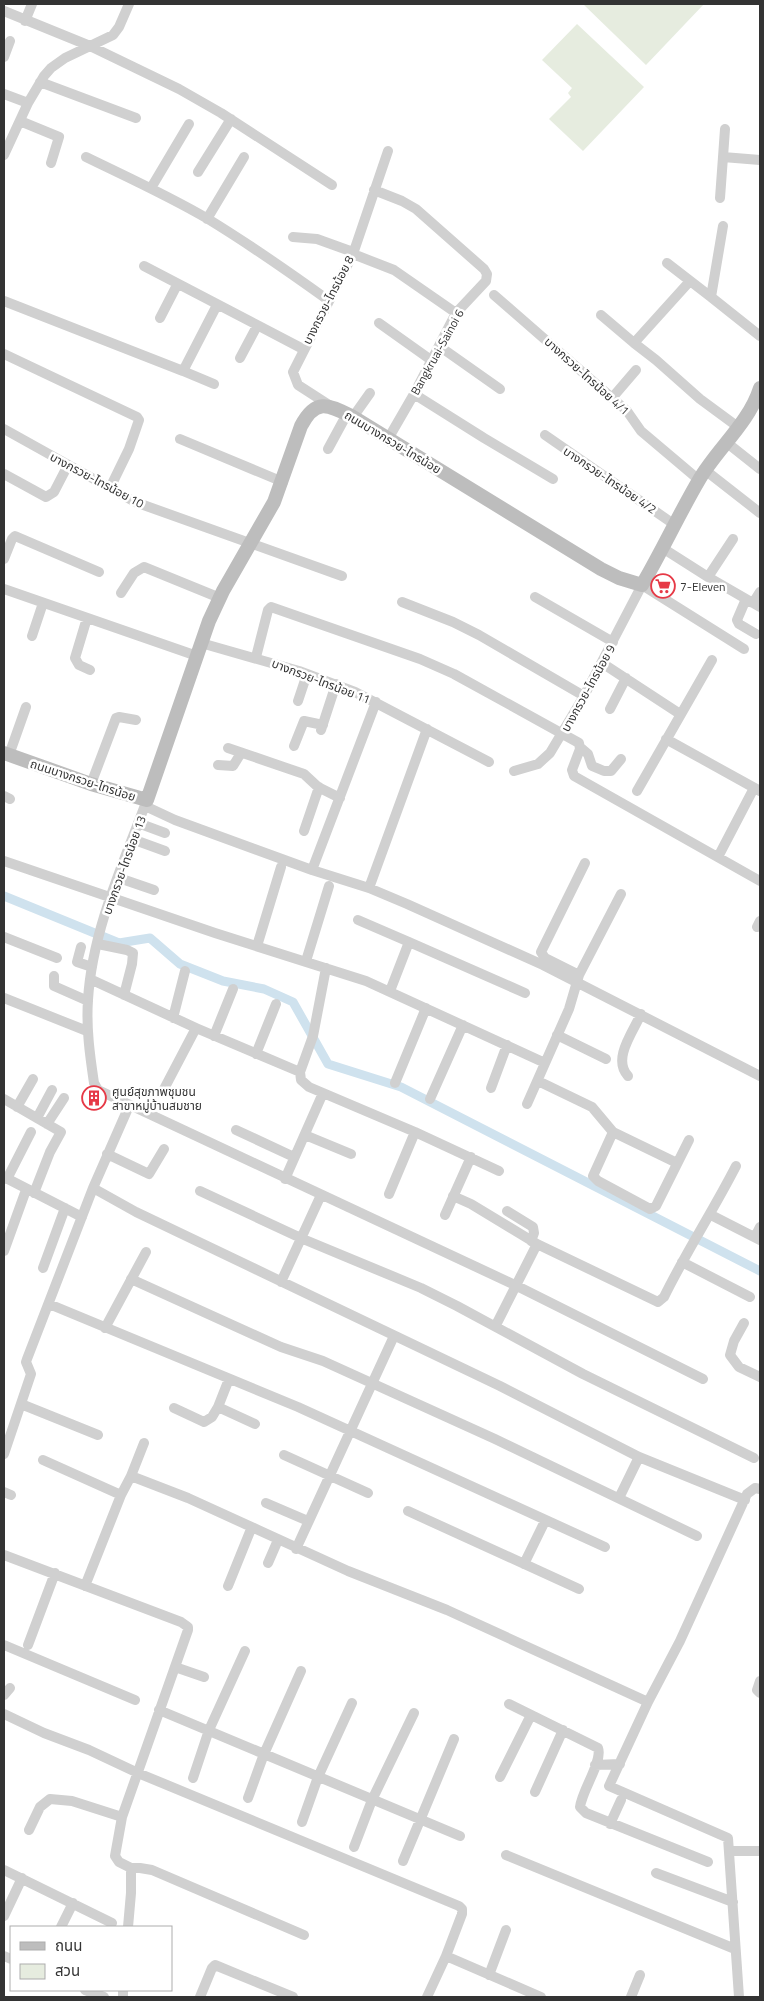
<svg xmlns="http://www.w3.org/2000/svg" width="764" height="2001" viewBox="0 0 764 2001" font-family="'Titillium Web','Noto Sans Thai',sans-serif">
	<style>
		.green { fill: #e6ecdf }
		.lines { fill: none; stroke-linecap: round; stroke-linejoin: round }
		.canal { stroke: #cfe2ee; stroke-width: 9 }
		.minor { stroke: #d0d0d0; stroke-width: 10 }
		.secondary { stroke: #bdbdbd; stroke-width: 14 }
		.labels { text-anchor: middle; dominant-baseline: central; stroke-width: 5; stroke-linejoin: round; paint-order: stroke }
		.street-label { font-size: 12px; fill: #333; stroke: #fff }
		.poi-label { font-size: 12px; fill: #333; stroke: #fff; text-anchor: start }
	</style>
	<rect width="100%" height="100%" fill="#fff"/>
	<path class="green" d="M 583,4 L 704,4 L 646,65 Z
		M 577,24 L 644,87 L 583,151 L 549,119 L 571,97 L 568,93 L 572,88 L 542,60 Z"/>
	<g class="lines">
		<path class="canal" d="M 4,896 L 119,943 L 150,938 L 180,964 L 223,981 L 264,989 L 293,1002 L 328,1064 L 401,1087 L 760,1271"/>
		<path class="minor" d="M 4,11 L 90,46 L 179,89 L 221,113 L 332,185
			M 25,21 L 32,4
			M 4,57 L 10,41
			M 40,82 L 136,118
			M 4,94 L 28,103
			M 20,121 L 59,137 L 51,163
			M 4,155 L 28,103 L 44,76 L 51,68 L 65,58 L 113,35 L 119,27 L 129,4
			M 86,157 C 127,177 169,196 208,219 C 249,244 289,272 328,300
			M 723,157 L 725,129
			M 198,172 L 231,119
			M 151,188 L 189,124
			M 374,190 L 402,201 L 416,209 L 484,269 L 487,274 L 486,281 L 456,313 L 414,394 L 388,439
			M 720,198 L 723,157 L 760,160
			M 207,219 L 244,157
			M 723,226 L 711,297 L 760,336
			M 293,237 L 317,239 L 353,252
			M 353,254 L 394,270 L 456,313
			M 667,263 L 711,297
			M 144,266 L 303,349
			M 690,281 L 634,343 L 656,360 L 700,399 L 738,427
			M 494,295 L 627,411 L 641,431 L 699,480
			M 4,301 L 183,371 L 217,305
			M 601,315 L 634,343
			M 160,318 L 177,285
			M 379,323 L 431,360
			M 439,346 L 500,389
			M 4,354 L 137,417 L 139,420 L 129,449 L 110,488
			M 240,358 L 257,326
			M 183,371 L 214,384
			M 414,394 L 484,438 L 553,479
			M 612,398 L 636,370
			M 329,405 L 298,385 L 293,372 L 353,254 L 388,151
			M 353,417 L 370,393
			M 4,429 L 135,502 L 342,576
			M 545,435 L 675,525
			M 180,439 L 283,482
			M 726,442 L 760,469
			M 328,449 L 347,414
			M 705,470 L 760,513
			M 4,474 L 46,497 L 54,492 L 68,465
			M 664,549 L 708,577 L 760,607
			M 4,559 L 12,539 L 15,536 L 99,572
			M 708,577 L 733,539
			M 4,589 L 197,656
			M 121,593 L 134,573 L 144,567 L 220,598
			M 535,597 L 613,642
			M 746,599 L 737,620 L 739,624 L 756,634
			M 402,602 L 453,622 L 479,635 L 584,696
			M 753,603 L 760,592
			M 87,618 L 75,658 L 79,665 L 90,670
			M 32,636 L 43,603
			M 201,643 L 299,671 L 355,692 L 489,762
			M 256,657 L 268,610 L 271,607 L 420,659 L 454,674 L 579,743 L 580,749 L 572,770 L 574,776 L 760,881
			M 602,663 L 680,714
			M 298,701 L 307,674
			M 610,709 L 626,678
			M 321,730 L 336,684
			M 666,739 L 760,791
			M 294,746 L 304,721 L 323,725
			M 228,748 L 304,774 L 318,787 L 340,798
			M 581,748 L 588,754 L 592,766 L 604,771 L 611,771 L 621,759
			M 9,755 L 26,707
			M 218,765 L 233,766 L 241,753
			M 514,771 L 538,764 L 550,753 L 584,696 L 642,585 L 744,649
			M 91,784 L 116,718 L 119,717 L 136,720
			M 637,791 L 712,660
			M 4,796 L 10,799
			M 147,800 C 123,864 92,931 88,1000 C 86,1028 90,1056 94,1083 L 98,1090 L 517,1286 L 703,1379
			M 145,806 L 175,820 L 312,870 L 369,888 L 407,904 L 543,965 L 760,1076
			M 138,823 L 165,833
			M 304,831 L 319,787
			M 132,839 L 165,851
			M 718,857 L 754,788
			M 4,861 L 215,933 L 366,981 L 545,1063
			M 312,870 L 376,702
			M 119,878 L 154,890
			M 369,888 L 427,729
			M 358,920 L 409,942
			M 757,927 L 760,921
			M 4,937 L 57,958
			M 98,944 L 127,950 L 133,953 L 132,964 L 124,995
			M 257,946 L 281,867
			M 81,947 L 77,962 L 92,967
			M 306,961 L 329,886
			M 579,975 L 545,958 L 541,952 L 585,863
			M 54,976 L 54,986 L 88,1001
			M 90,979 L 196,1028 L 300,1072 L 313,1036 L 326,968
			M 390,991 L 409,942 L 525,993
			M 4,998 L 87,1031
			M 173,1018 L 185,971
			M 557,1035 L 606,1059
			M 214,1036 L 233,989
			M 256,1054 L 276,1004
			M 300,1072 L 301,1080 L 309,1087 L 415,1132 L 499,1171
			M 628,1076 C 612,1059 633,1032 641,1014
			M 538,1081 L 592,1107 L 613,1132 L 677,1163
			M 395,1083 L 426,1008
			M 491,1088 L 507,1045
			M 164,1089 L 196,1028
			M 4,1099 L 61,1132 L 50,1152 L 34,1193
			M 430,1099 L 463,1025
			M 527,1104 L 569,1009 L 579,975 L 621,894
			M 17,1107 L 33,1079
			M 37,1118 L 52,1090
			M 47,1124 L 64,1098
			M 236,1130 L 294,1157
			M 613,1132 L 593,1176 L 598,1181 L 650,1209 L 656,1206 L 689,1140
			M 305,1135 L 351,1154
			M 107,1154 L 149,1174 L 164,1149
			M 4,1177 L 82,1217
			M 7,1179 L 31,1132
			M 285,1179 L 323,1093
			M 93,1188 L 136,1212 L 500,1386 L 639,1457 L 745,1500
			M 200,1191 L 303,1239 L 421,1288 L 457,1306 L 583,1374 L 754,1458
			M 389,1194 L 415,1132
			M 453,1196 L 471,1204 L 537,1244 L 658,1302 L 664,1297 C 686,1252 713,1211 736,1166
			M 507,1211 L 533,1227 L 534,1233 L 531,1241
			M 445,1215 L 471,1157
			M 711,1215 L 760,1240
			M 755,1237 L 760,1227
			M 4,1251 L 26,1190
			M 682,1262 L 750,1297
			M 43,1268 L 65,1208
			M 131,1279 L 281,1347 L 323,1361 L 495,1439 L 697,1536
			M 281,1282 L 321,1195
			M 49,1304 L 298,1407 L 605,1547
			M 744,1323 L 734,1341 L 730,1355 L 739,1367 L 760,1377
			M 496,1325 L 537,1244
			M 105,1328 L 146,1252
			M 229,1379 L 218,1407 L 255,1424
			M 21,1404 L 98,1435
			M 174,1408 L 204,1422 L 212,1417 L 218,1407
			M 4,1454 L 31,1374 L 26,1362 L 27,1359 L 93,1188 L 129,1106
			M 284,1455 L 368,1493
			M 43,1460 L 121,1495
			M 131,1476 L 144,1443
			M 4,1492 L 11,1495
			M 619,1498 L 639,1457
			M 266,1503 L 308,1521
			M 408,1511 L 579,1589
			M 296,1549 L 394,1336
			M 4,1555 L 181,1622 L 188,1627 L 188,1630 L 122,1817 L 115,1856 L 119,1862 L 131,1868 L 131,1893 L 128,1927
			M 268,1563 L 278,1540
			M 524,1564 L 545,1521
			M 85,1586 L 121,1495 L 131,1476 L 188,1498 L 348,1571 L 447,1610 L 648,1702
			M 228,1586 L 251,1529
			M 4,1645 L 135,1700
			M 28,1645 L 55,1573
			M 175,1667 L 204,1677
			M 760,1681 L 757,1690 L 760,1693
			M 4,1695 L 10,1688
			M 509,1704 L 598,1748 C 603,1761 582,1790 580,1807 L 586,1813 L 708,1862
			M 159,1710 L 460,1836
			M 4,1714 L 44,1733 L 89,1750 L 138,1773 L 459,1906 L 462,1909 L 462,1914 L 446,1956 L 427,1997
			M 595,1765 L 620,1764
			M 500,1777 L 531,1715
			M 193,1778 L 209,1730 L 245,1651
			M 535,1792 L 563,1730
			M 248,1798 L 264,1754 L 301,1671
			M 302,1822 L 318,1777 L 352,1703
			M 610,1824 L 621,1800
			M 29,1830 L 40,1807 L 50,1799 L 72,1801 L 122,1817
			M 354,1847 L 372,1800 L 414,1713
			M 730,1851 L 760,1851
			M 506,1855 L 735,1949
			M 403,1861 L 454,1739
			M 131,1868 L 140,1868 L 152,1870 L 304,1935
			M 4,1870 L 112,1923
			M 656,1873 L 733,1902
			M 4,1916 L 22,1878
			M 61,1927 L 73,1903
			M 4,1956 L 11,1959
			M 446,1956 L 541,1997
			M 489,1975 L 506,1930
			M 85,1990 L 104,1997
			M 123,1997 L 123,1990
			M 200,1997 L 212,1968 L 215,1965 L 293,1997
			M 631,1997 L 640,1975
			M 739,1997 L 728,1838 L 609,1786 L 648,1702 L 680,1641 L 747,1494 L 755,1488 L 760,1489"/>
		<path class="secondary" d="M 4,753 L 91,784 L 147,800 L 209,621 L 223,591 L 274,502 L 301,426 C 316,397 329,405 353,417 L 601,569 L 619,578 L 642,585 C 662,551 679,514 699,480 C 717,449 749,423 760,388"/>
	</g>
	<defs>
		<g id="supermarket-ring" transform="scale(1.25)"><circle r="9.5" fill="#fff" stroke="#e63946" stroke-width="1.5"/><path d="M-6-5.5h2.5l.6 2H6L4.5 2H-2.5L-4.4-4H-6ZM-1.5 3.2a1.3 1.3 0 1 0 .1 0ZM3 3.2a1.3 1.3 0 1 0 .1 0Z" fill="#e63946"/></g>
		<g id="building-ring" transform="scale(1.25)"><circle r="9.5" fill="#fff" stroke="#e63946" stroke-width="1.5"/><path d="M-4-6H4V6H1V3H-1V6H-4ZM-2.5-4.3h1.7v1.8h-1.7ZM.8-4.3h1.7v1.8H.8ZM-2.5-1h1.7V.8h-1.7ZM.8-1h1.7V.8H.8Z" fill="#e63946"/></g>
	</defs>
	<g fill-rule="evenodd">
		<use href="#supermarket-ring" x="663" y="586"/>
		<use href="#building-ring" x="94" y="1098"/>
	</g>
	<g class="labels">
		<g class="street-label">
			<text transform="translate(328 300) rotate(-63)">บางกรวย-ไทรน้อย 8</text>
			<text transform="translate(437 352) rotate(-61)">Bangkruai-Sainoi 6</text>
			<text transform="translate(587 376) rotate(42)">บางกรวย-ไทรน้อย 4/1</text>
			<text transform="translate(393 442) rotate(31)">ถนนบางกรวย-ไทรน้อย</text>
			<text transform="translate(97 480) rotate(28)">บางกรวย-ไทรน้อย 10</text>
			<text transform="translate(610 480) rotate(34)">บางกรวย-ไทรน้อย 4/2</text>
			<text transform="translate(321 681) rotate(21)">บางกรวย-ไทรน้อย 11</text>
			<text transform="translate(588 688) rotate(-61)">บางกรวย-ไทรน้อย 9</text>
			<text transform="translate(83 780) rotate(18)">ถนนบางกรวย-ไทรน้อย</text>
			<text transform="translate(124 865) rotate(-70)">บางกรวย-ไทรน้อย 13</text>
		</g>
		<g class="poi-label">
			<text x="680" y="586">7-Eleven</text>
			<text x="112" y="1091">ศูนย์สุขภาพชุมชน<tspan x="112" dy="14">สาขาหมู่บ้านสมชาย</tspan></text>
		</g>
	</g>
	<rect width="764" height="2001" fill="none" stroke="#333333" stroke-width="10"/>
	<rect x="10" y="1926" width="162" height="65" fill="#ffffff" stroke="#adadad"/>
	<rect x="20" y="1942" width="25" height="8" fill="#bdbdbd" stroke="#adadad"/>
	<text x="55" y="1951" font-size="15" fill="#333333">ถนน</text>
	<rect x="20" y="1964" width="25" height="15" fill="#e6ecdf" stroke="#adadad"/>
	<text x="55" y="1976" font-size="15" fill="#333333">สวน</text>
</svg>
